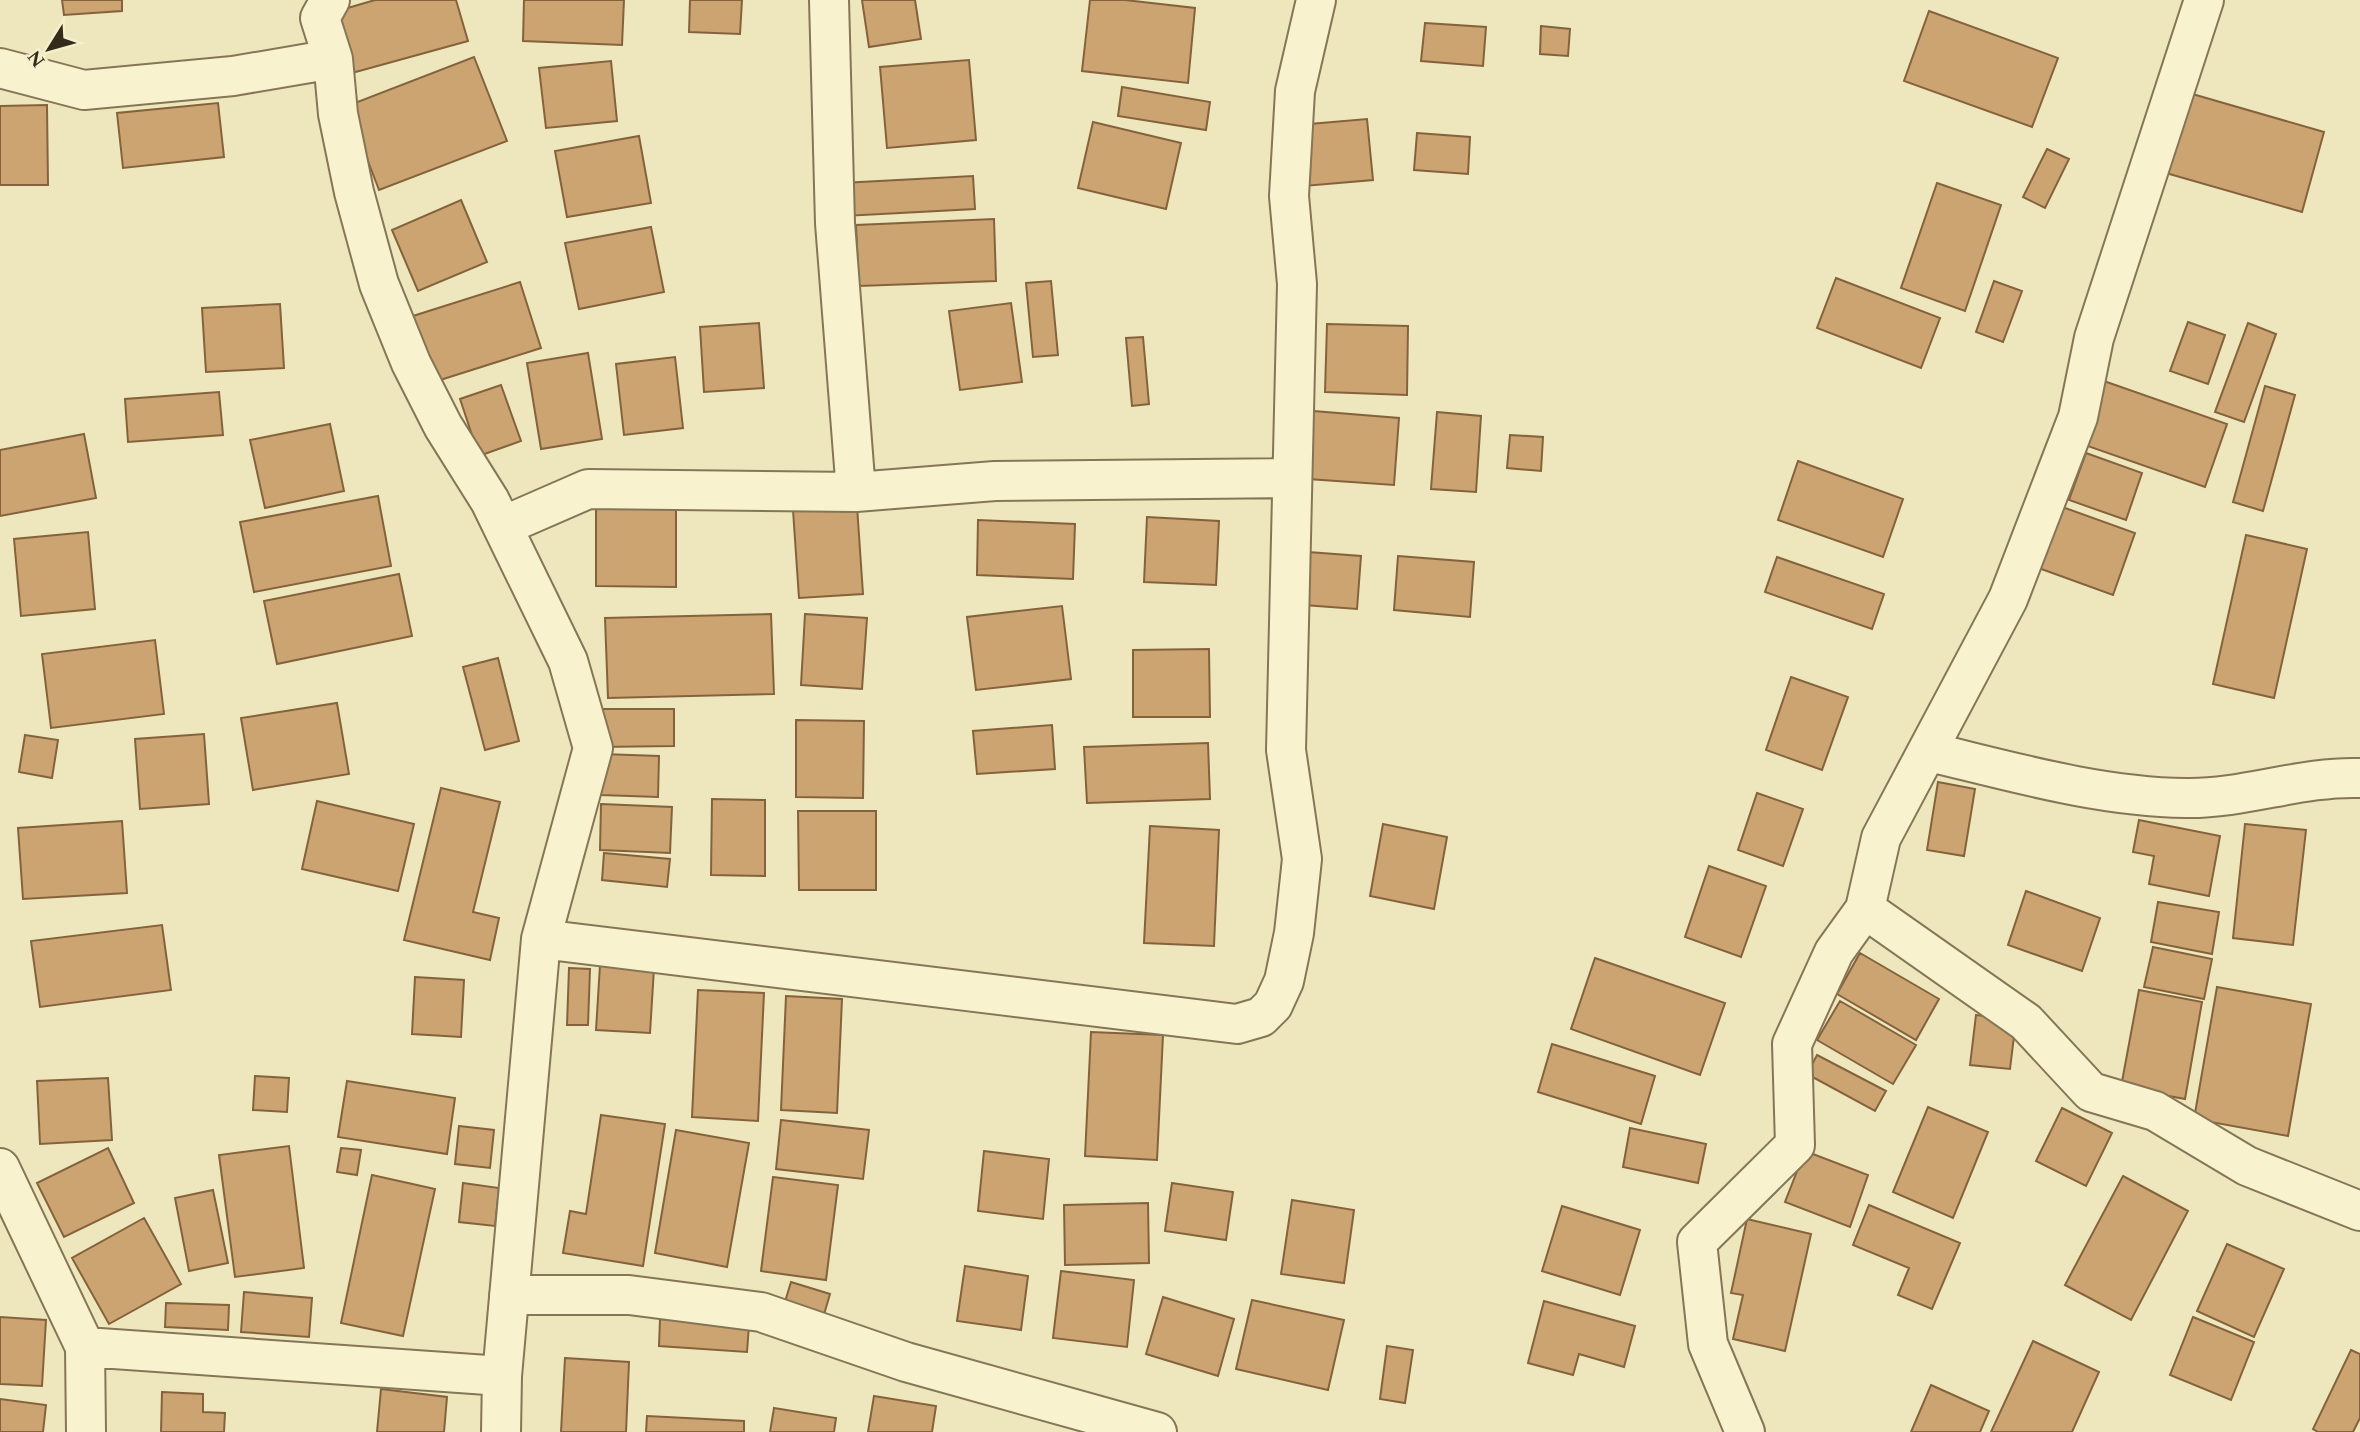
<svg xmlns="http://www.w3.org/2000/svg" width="2360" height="1432" viewBox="0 0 2360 1432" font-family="Spectral,serif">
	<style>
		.building { fill: #cca472; stroke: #84633c; stroke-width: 2 }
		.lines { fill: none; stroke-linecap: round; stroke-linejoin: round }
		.minor-casing { stroke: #857656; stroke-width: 42 }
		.minor { stroke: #f9f2cf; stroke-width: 38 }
	</style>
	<rect width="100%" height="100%" fill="#eee6bc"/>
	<path class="building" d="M 62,0 L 122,0 L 122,11 L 64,15 Z
		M 375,0 L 456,0 L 468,41 L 352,73 L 334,12 Z
		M 524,0 L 624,0 L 622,45 L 523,41 Z
		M 690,0 L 742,0 L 740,34 L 689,32 Z
		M 862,0 L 915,0 L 921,39 L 869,47 Z
		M 1090,0 L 1125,0 L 1195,8 L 1188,83 L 1082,71 Z
		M 1929,11 L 2058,58 L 2032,127 L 1904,81 Z
		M 1425,23 L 1486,27 L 1483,66 L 1421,61 Z
		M 1541,26 L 1570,29 L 1568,56 L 1540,54 Z
		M 474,57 L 507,141 L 379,190 L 347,106 Z
		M 969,60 L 976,140 L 887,148 L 880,67 Z
		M 611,61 L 617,121 L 546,128 L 539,68 Z
		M 1122,87 L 1210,102 L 1206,130 L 1118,116 Z
		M 2182,91 L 2324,132 L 2302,212 L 2159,171 Z
		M 218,103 L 224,157 L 123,168 L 117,113 Z
		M 47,105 L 48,185 L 0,185 L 0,106 Z
		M 1367,119 L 1373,180 L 1304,186 L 1298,125 Z
		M 1093,122 L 1181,143 L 1166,209 L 1078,188 Z
		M 1417,133 L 1470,137 L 1468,174 L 1414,170 Z
		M 639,136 L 651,203 L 567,217 L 555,151 Z
		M 2047,149 L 2069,159 L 2045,208 L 2023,197 Z
		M 973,176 L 975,209 L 844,216 L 842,183 Z
		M 1937,183 L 2001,205 L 1965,311 L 1901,288 Z
		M 461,200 L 487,262 L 418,291 L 392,230 Z
		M 994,219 L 996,281 L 859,286 L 856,225 Z
		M 651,227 L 664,292 L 579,309 L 565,243 Z
		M 1836,278 L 1940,318 L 1921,368 L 1817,328 Z
		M 1051,281 L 1058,355 L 1033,357 L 1026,283 Z
		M 1994,281 L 2022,291 L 2003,342 L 1976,332 Z
		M 520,282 L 541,348 L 434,382 L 413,316 Z
		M 1011,303 L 1022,382 L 960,390 L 949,311 Z
		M 280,304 L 284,368 L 206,372 L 202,308 Z
		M 2188,322 L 2225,335 L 2208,384 L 2170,371 Z
		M 759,323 L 764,388 L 704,392 L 700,327 Z
		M 2248,323 L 2276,334 L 2244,422 L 2215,412 Z
		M 1327,324 L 1408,326 L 1407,395 L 1325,392 Z
		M 1143,337 L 1149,404 L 1132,406 L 1126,338 Z
		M 588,353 L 602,439 L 541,449 L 527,363 Z
		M 675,357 L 683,428 L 624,435 L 616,364 Z
		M 2101,380 L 2227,424 L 2205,487 L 2079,443 Z
		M 501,385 L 521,441 L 479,456 L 460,399 Z
		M 2265,386 L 2295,395 L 2263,511 L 2233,502 Z
		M 219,392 L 223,435 L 128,442 L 125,399 Z
		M 1301,410 L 1399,418 L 1394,485 L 1308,479 Z
		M 1437,412 L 1481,416 L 1476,492 L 1431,489 Z
		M 330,424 L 344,491 L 265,508 L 250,440 Z
		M 84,434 L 96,498 L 0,516 L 0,450 Z
		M 1510,435 L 1543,437 L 1541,471 L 1507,468 Z
		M 2086,453 L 2142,473 L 2126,520 L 2069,500 Z
		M 1798,461 L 1903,499 L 1883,557 L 1778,520 Z
		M 378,496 L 391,566 L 254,592 L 240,522 Z
		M 596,499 L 676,500 L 676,587 L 596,586 Z
		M 2054,504 L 2135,533 L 2113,595 L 2033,566 Z
		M 857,506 L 863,594 L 799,598 L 793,510 Z
		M 1147,517 L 1219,521 L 1216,585 L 1144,582 Z
		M 978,520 L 1075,524 L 1073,579 L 977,575 Z
		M 88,532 L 95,609 L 21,616 L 14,539 Z
		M 2246,535 L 2307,549 L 2274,698 L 2213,684 Z
		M 1308,552 L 1361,556 L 1357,609 L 1304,605 Z
		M 1398,556 L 1474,562 L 1470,617 L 1394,610 Z
		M 1777,557 L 1884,594 L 1872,629 L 1765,592 Z
		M 399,574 L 412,636 L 277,664 L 264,601 Z
		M 1062,606 L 1071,679 L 976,690 L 967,617 Z
		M 771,614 L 774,694 L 608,698 L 605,618 Z
		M 805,614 L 867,618 L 862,689 L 801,685 Z
		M 155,640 L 164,714 L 51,728 L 42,654 Z
		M 1209,649 L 1210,717 L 1133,717 L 1133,650 Z
		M 498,658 L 519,741 L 485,750 L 463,667 Z
		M 1791,677 L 1848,697 L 1822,770 L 1766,750 Z
		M 337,703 L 349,774 L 253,790 L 241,718 Z
		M 598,709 L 674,709 L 674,746 L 598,747 Z
		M 796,720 L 864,721 L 863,798 L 796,797 Z
		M 1052,725 L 1055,769 L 977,774 L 973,731 Z
		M 204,734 L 209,804 L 140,809 L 135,739 Z
		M 25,735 L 58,740 L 52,778 L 19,772 Z
		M 1208,743 L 1210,799 L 1087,803 L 1084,747 Z
		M 602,754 L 659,756 L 658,797 L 601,795 Z
		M 1938,782 L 1975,789 L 1964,856 L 1927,850 Z
		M 441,788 L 500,802 L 473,912 L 499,918 L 490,960 L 404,940 Z
		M 1757,793 L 1803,809 L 1783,866 L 1738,850 Z
		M 712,799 L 765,800 L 765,876 L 711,875 Z
		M 317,801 L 414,824 L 398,891 L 302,869 Z
		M 601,804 L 672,807 L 670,853 L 600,850 Z
		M 798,811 L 876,811 L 876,890 L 799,890 Z
		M 2139,820 L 2220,836 L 2209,896 L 2149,884 L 2154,856 L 2133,852 Z
		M 122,821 L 127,893 L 23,899 L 18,828 Z
		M 1383,824 L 1447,837 L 1434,909 L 1370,896 Z
		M 2245,824 L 2306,830 L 2293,945 L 2233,938 Z
		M 1150,826 L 1219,830 L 1214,946 L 1144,943 Z
		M 604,853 L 670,859 L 667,887 L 602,880 Z
		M 1709,866 L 1766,886 L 1741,957 L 1685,937 Z
		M 2026,891 L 2100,918 L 2082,971 L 2008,945 Z
		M 2158,902 L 2219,912 L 2212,954 L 2151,942 Z
		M 162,925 L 171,990 L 40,1007 L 31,941 Z
		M 2153,947 L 2212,959 L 2204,999 L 2144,987 Z
		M 1860,953 L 1939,999 L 1916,1040 L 1837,994 Z
		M 1595,958 L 1725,1003 L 1700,1075 L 1571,1029 Z
		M 600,965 L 654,968 L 650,1033 L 596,1030 Z
		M 569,968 L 590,969 L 588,1025 L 567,1025 Z
		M 415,977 L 464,980 L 461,1037 L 412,1034 Z
		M 2217,987 L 2311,1004 L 2288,1136 L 2194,1119 Z
		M 698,990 L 764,993 L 758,1121 L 692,1117 Z
		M 2139,990 L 2202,1002 L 2185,1099 L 2121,1087 Z
		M 786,996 L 842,999 L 837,1113 L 781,1110 Z
		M 1840,1001 L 1916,1045 L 1893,1084 L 1817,1040 Z
		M 1976,1015 L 2016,1020 L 2010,1069 L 1970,1065 Z
		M 1091,1032 L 1163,1035 L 1157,1160 L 1085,1156 Z
		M 1552,1044 L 1655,1076 L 1641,1124 L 1538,1092 Z
		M 1817,1055 L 1886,1091 L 1875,1111 L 1807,1074 Z
		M 255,1076 L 289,1078 L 287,1112 L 253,1110 Z
		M 108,1078 L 112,1140 L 40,1144 L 37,1081 Z
		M 347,1081 L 455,1098 L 447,1154 L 338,1137 Z
		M 1928,1107 L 1988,1132 L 1953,1218 L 1893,1192 Z
		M 2062,1108 L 2112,1133 L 2086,1186 L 2036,1161 Z
		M 601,1115 L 665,1124 L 643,1266 L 563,1253 L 570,1211 L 586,1214 Z
		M 781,1120 L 869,1130 L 863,1179 L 776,1169 Z
		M 459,1126 L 494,1130 L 490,1168 L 455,1164 Z
		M 1630,1128 L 1706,1144 L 1698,1183 L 1623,1167 Z
		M 676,1130 L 749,1143 L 727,1267 L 655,1253 Z
		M 289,1146 L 304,1268 L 235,1277 L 219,1155 Z
		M 108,1148 L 134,1203 L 64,1237 L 37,1183 Z
		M 341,1148 L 361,1150 L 357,1175 L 337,1172 Z
		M 984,1151 L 1049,1159 L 1043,1219 L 978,1211 Z
		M 1805,1151 L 1868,1175 L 1850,1227 L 1785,1202 Z
		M 372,1175 L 435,1189 L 403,1336 L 341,1323 Z
		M 2123,1176 L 2188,1211 L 2131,1320 L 2065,1285 Z
		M 773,1177 L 838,1185 L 826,1280 L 761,1271 Z
		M 463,1183 L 499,1188 L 495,1226 L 459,1222 Z
		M 1172,1183 L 1233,1192 L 1226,1240 L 1165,1231 Z
		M 213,1190 L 228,1263 L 189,1271 L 175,1198 Z
		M 1292,1200 L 1354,1210 L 1344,1283 L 1281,1274 Z
		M 1148,1203 L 1149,1263 L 1065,1265 L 1064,1205 Z
		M 1869,1205 L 1960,1243 L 1932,1309 L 1898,1295 L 1909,1268 L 1853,1245 Z
		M 1562,1206 L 1640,1230 L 1620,1295 L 1542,1271 Z
		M 144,1218 L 181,1284 L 109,1324 L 72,1258 Z
		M 1747,1219 L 1811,1234 L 1785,1351 L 1733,1339 L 1743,1295 L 1731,1293 Z
		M 2227,1244 L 2284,1269 L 2254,1337 L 2197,1311 Z
		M 965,1266 L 1028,1276 L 1021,1330 L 957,1321 Z
		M 1061,1271 L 1134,1280 L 1127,1347 L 1053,1338 Z
		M 791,1282 L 830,1294 L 823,1318 L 784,1305 Z
		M 244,1292 L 312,1298 L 309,1337 L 241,1332 Z
		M 1163,1297 L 1234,1319 L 1218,1376 L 1146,1354 Z
		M 1252,1300 L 1344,1320 L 1328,1390 L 1236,1369 Z
		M 1544,1301 L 1635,1326 L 1624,1367 L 1579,1354 L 1573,1375 L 1528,1363 Z
		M 166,1303 L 229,1305 L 228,1330 L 165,1327 Z
		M 0,1317 L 46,1320 L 42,1386 L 0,1384 Z
		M 2193,1317 L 2254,1342 L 2231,1400 L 2170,1375 Z
		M 660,1319 L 749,1325 L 747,1352 L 659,1346 Z
		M 2033,1341 L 2099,1372 L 2072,1432 L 1991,1432 Z
		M 1387,1346 L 1413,1350 L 1405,1403 L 1380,1399 Z
		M 2351,1350 L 2360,1354 L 2360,1418 L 2353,1432 L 2318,1432 L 2313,1429 Z
		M 565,1358 L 629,1362 L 626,1432 L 561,1432 Z
		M 1931,1385 L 1989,1411 L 1980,1432 L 1911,1432 Z
		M 381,1389 L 447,1397 L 444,1432 L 377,1432 Z
		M 162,1392 L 203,1394 L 203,1412 L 225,1413 L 224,1432 L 161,1432 Z
		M 874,1396 L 936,1406 L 932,1432 L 868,1432 Z
		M 0,1399 L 46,1405 L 43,1432 L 0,1432 Z
		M 774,1408 L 836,1418 L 834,1432 L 770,1432 Z
		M 647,1416 L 744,1421 L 744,1432 L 646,1432 Z"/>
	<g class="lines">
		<g class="minor-casing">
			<path id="minor" d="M 330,0 L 320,18 L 333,59 L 338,114 L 354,192 L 379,284 L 411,363 L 443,426 L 490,501 L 568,661 L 593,748 L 541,939 L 502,1376 L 501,1432
				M 829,0 L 835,223 L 856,492
				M 0,68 L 84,90 L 233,76 L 333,59
				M 503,526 L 588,489 L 856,492 L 995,481 L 1290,478
				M 1930,752 C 2013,772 2100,797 2186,798 C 2245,799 2301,776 2360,778
				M 1865,909 L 2026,1022 L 2091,1092 L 2155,1111 L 2247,1166 L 2360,1211
				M 541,939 L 1237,1024 L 1261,1017 L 1273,1005 L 1284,981 L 1294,933 L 1302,859 L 1286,750 L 1297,284 L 1289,196 L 1295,91 L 1316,0
				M 0,1168 L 85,1347 L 86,1432
				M 509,1295 L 629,1295 L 761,1312 L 906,1362 L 1157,1432
				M 85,1347 L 502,1376
				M 1745,1432 L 1708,1344 L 1697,1242 L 1795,1145 L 1792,1044 L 1834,952 L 1865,909 L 1881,838 L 2008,599 L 2078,417 L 2094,338 L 2204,0"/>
		</g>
		<use href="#minor" class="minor"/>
	</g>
	<g transform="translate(49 49) rotate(233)" stroke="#f5efcc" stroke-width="5" paint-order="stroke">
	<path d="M0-5L12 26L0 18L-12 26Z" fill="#342b1b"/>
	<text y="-10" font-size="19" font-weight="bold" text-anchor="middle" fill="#342b1b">N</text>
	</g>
</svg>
